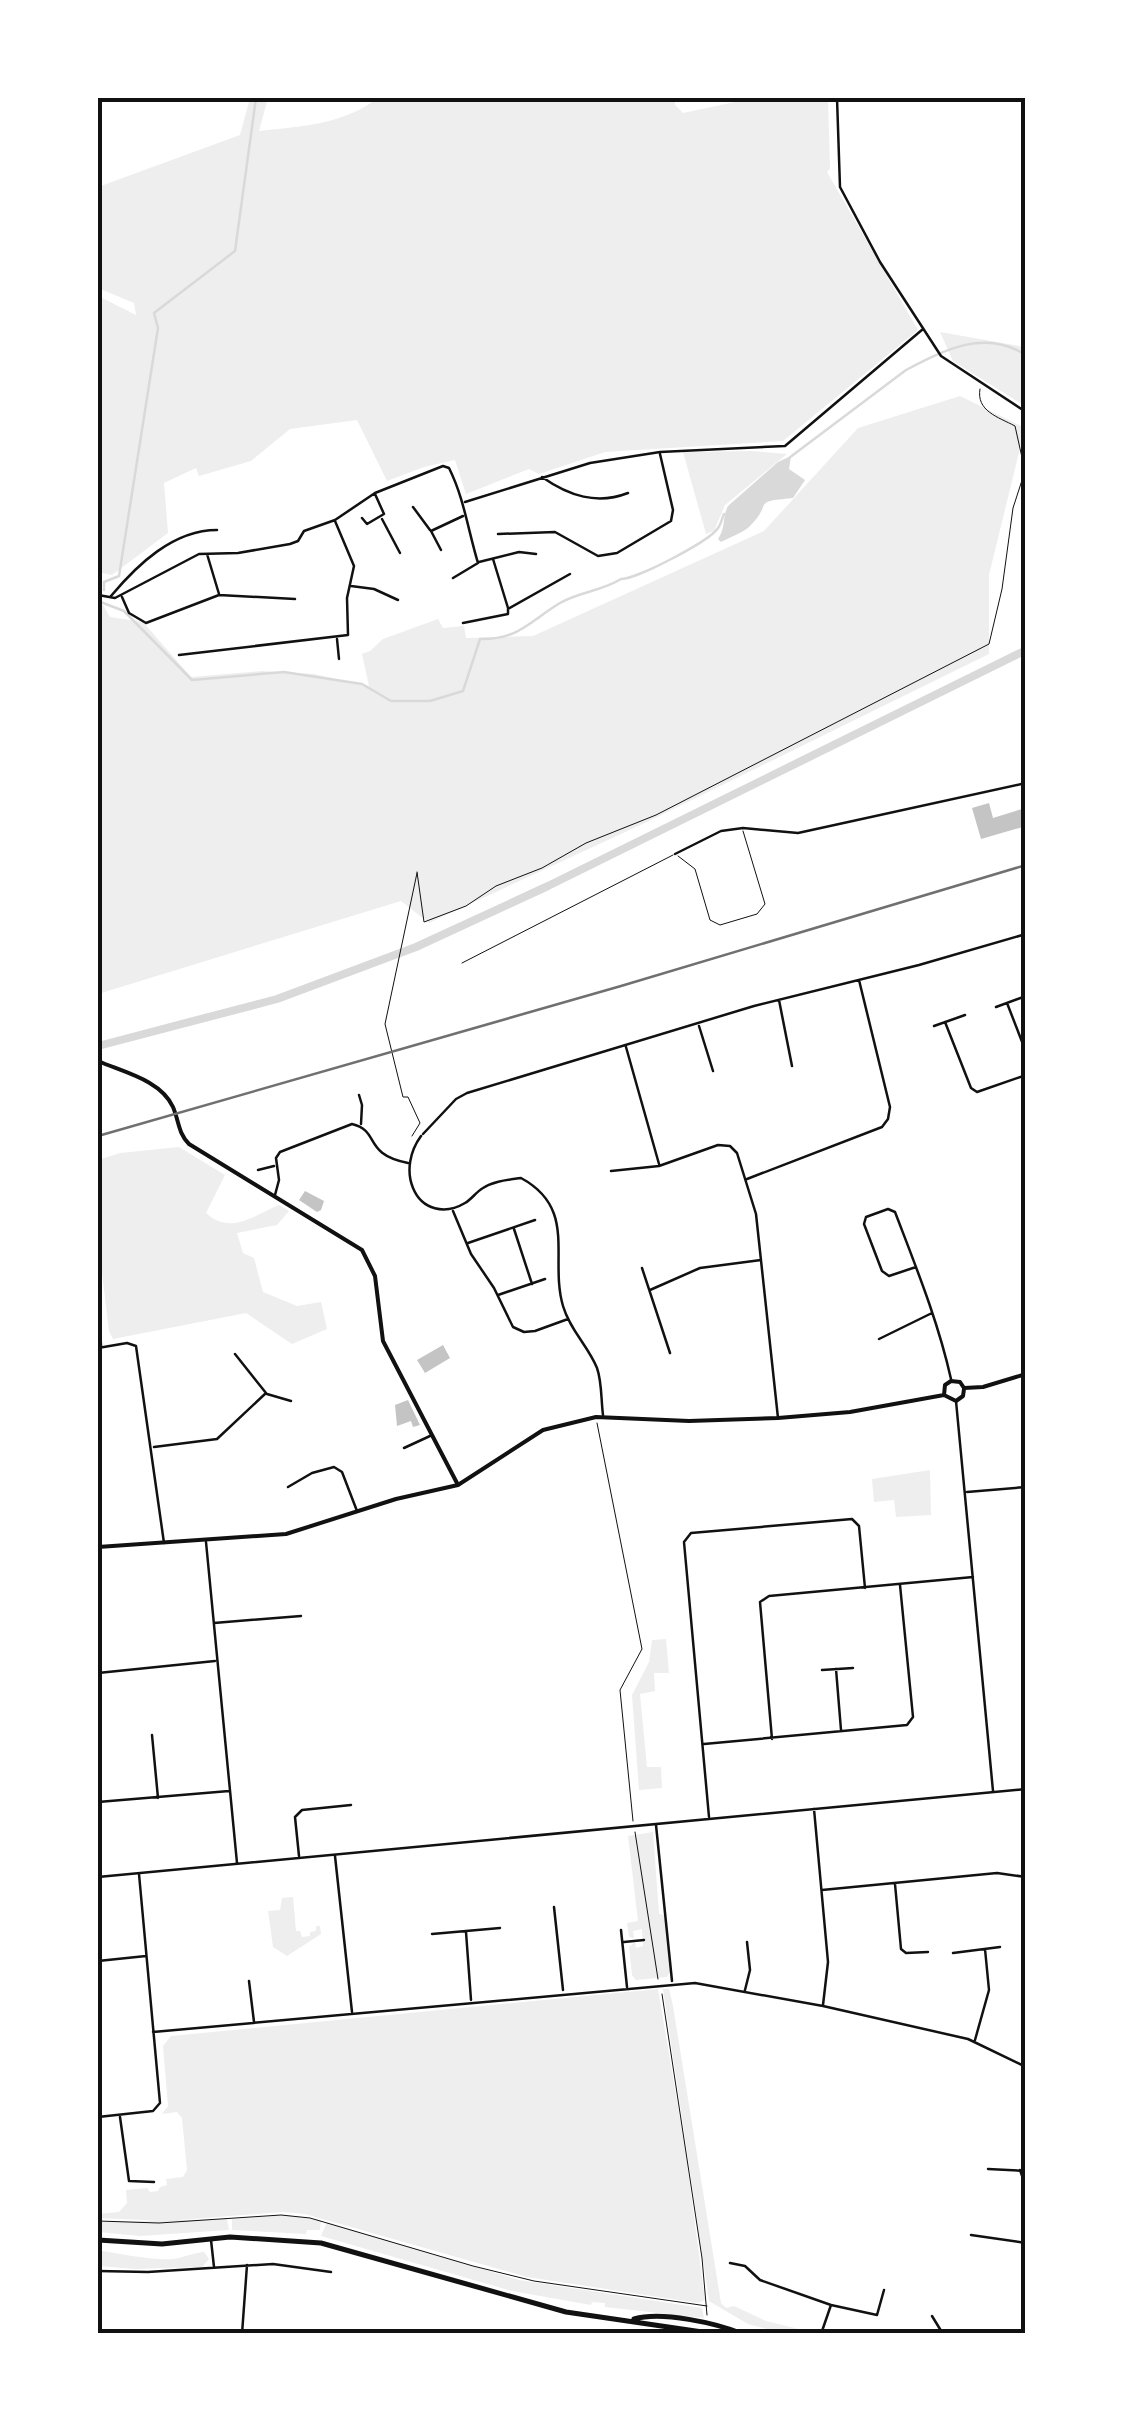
<svg xmlns="http://www.w3.org/2000/svg" width="1123" height="2431" viewBox="0 0 1123 2431" font-family="'Fira Sans Condensed',sans-serif">
	<style>
		.green { fill: #eee }
		.water { fill: #d9d9d9 }
		.lines { fill: none; stroke-linecap: round; stroke-linejoin: round }
		.stream { stroke: #d9d9d9; stroke-width: 2.5 }
		.canal { stroke: #d9d9d9; stroke-width: 8 }
		.building { fill: #c4c4c4 }
		.path { stroke: #111; stroke-width: 1 }
		.service { stroke: #111; stroke-width: 1 }
		.minor { stroke: #111; stroke-width: 2.5 }
		.tertiary { stroke: #111; stroke-width: 4 }
		.primary { stroke: #111; stroke-width: 5 }
		.rail { stroke: #707070; stroke-width: 2.5 }
		.neatline { fill: none; stroke: #111; stroke-width: 4 }
	</style>
	<rect width="100%" height="100%" fill="#fff"/>
	<path class="green" d="M 250,98 L 268,98 L 259,131 C 303,126 342,125 378,98 L 675,98 L 675,105 L 683,113 L 754,98 L 828,98 L 830,169 L 827,172 L 918,330 L 783,441 L 605,452 L 539,474 L 529,469 L 466,494 L 455,460 L 424,467 L 387,481 L 357,420 L 290,429 L 251,461 L 199,476 L 196,468 L 164,483 L 168,533 L 112,575 L 98,572 L 98,296 L 136,315 L 134,303 L 98,288 L 98,187 L 240,135 Z
		M 940,332 L 1025,347 L 1025,406 L 953,361 Z
		M 960,396 L 1025,428 L 989,575 L 989,654 L 649,821 L 429,923 L 401,901 L 98,994 L 98,607 L 103,605 L 110,617 L 143,622 L 191,677 L 262,671 L 314,674 L 369,686 L 362,654 L 370,651 L 383,639 L 438,619 L 443,628 L 464,626 L 466,638 L 533,636 L 764,531 L 858,428 Z
		M 751,451 L 787,454 L 725,505 L 714,531 L 706,534 L 683,452 Z
		M 179,1147 L 225,1175 L 206,1213 C 230,1235 253,1216 279,1205 L 289,1211 L 277,1225 L 237,1233 L 243,1253 L 254,1258 L 263,1292 L 297,1306 L 321,1302 L 327,1329 L 292,1344 L 246,1313 L 113,1339 L 109,1331 L 98,1239 L 98,1160 L 120,1153 Z
		M 930,1470 L 931,1515 L 896,1517 L 894,1500 L 874,1502 L 872,1479 Z
		M 666,1639 L 669,1673 L 654,1673 L 655,1691 L 640,1694 L 647,1767 L 661,1767 L 662,1788 L 639,1790 L 632,1695 L 649,1662 L 652,1640 Z
		M 653,1832 L 659,1914 L 665,1915 L 671,1970 L 667,1977 L 636,1980 L 632,1975 L 629,1947 L 635,1942 L 636,1948 L 643,1946 L 642,1929 L 633,1931 L 634,1938 L 629,1937 L 627,1923 L 638,1921 L 628,1836 Z
		M 293,1897 L 296,1931 L 300,1931 L 302,1937 L 310,1936 L 310,1932 L 316,1931 L 316,1926 L 320,1926 L 321,1934 L 287,1956 L 273,1947 L 268,1911 L 280,1910 L 282,1898 Z
		M 658,1989 L 685,2148 L 705,2300 L 698,2303 L 527,2277 L 305,2214 L 282,2212 L 166,2221 L 98,2218 L 98,2214 L 119,2212 L 127,2203 L 126,2190 L 147,2188 L 150,2192 L 158,2191 L 160,2187 L 167,2185 L 166,2179 L 183,2177 L 187,2170 L 182,2118 L 177,2112 L 162,2114 L 168,2106 L 163,2046 L 171,2036 Z
		M 663,1989 L 669,1989 L 673,2006 L 721,2303 L 726,2308 L 734,2306 L 766,2321 L 815,2333 L 781,2333 L 748,2324 L 709,2301 Z
		M 284,2215 L 321,2220 L 320,2230 L 307,2230 L 306,2234 L 232,2230 L 232,2219 Z
		M 227,2219 L 229,2230 L 140,2236 L 98,2232 L 98,2222 Z
		M 327,2222 L 519,2280 L 702,2308 L 704,2318 L 605,2307 L 605,2303 L 592,2302 L 591,2305 L 512,2291 L 321,2236 Z
		M 98,2250 C 112,2253 160,2261 172,2259 C 183,2258 192,2253 204,2252 L 209,2259 L 202,2267 L 135,2269 L 98,2266 Z"/>
	<path class="water" d="M 791,456 L 789,469 L 805,480 L 793,498 C 750,502 774,502 750,526 C 743,533 730,537 721,542 L 718,539 C 726,528 722,517 728,506 L 778,462 Z"/>
	<g class="lines">
		<path class="stream" d="M 789,458 L 906,370 C 946,349 985,329 1026,355
			M 104,590 L 104,582 L 119,576 L 158,328 L 154,313 L 235,251 L 256,98
			M 98,601 L 124,611 L 192,680 L 284,672 L 362,684 L 391,701 L 430,701 L 463,691 L 480,639 C 518,640 530,621 560,603 C 579,592 602,591 621,579 C 635,580 710,541 718,528 C 721,524 722,518 724,514"/>
		<path class="canal" d="M 98,1046 L 277,999 L 416,947 L 548,886 L 1026,650"/>
	</g>
	<path class="building" d="M 989,803 L 993,818 L 1022,809 L 1026,826 L 981,839 L 972,808 Z
		M 305,1191 L 324,1201 L 321,1210 L 317,1212 L 299,1200 Z
		M 443,1345 L 450,1358 L 425,1373 L 417,1360 Z
		M 408,1400 L 420,1425 L 413,1427 L 411,1421 L 397,1426 L 395,1405 Z"/>
	<g class="lines">
		<path class="path" d="M 417,872 L 424,922 L 466,906 L 496,886 L 542,868 L 586,843 L 656,815 L 989,644 L 1002,589 L 1013,508 L 1025,471 L 1015,426 C 998,417 976,411 980,389
			M 412,1136 L 420,1123 L 408,1097 L 403,1097 L 385,1024 L 417,873
			M 597,1423 L 642,1649 L 620,1690 L 633,1821
			M 635,1832 L 658,1979
			M 662,1994 L 702,2258 L 707,2315
			M 98,2221 L 159,2223 L 281,2215 L 310,2218 L 473,2266 L 534,2281 L 707,2306"/>
		<path class="service" d="M 678,856 L 695,869 L 710,920 L 720,925 L 757,914 L 765,904 L 743,831
			M 462,963 L 673,855"/>
		<path class="minor" d="M 837,98 L 840,187 L 880,262 L 941,356 L 1026,412
			M 542,477 C 569,496 597,505 628,493
			M 465,502 L 590,463 L 660,452 L 785,446 L 923,329
			M 413,507 L 430,530
			M 362,518 L 367,524 L 384,514 L 375,494
			M 382,519 L 400,553
			M 498,534 L 555,532 L 598,556 L 617,553 L 671,521 L 673,510 L 660,454
			M 441,550 L 431,531 L 463,516
			M 207,554 L 219,594
			M 493,559 L 508,608
			M 479,562 L 519,552 L 536,554
			M 351,586 L 374,589 L 398,600
			M 98,595 L 115,598 L 199,554 L 238,553 L 290,544 L 298,541 L 304,531 L 335,520 L 375,493 L 443,466 L 449,468 C 464,498 468,530 478,563 L 453,578
			M 111,596 C 137,565 173,530 217,530
			M 122,597 L 129,613 L 146,623 L 219,595 L 295,599
			M 463,623 L 508,614 L 508,609 L 570,574
			M 337,639 L 339,659
			M 179,655 L 348,635 L 347,598 L 354,566 L 335,521
			M 675,854 L 721,831 L 743,828 L 798,833 L 1026,783
			M 779,1000 L 792,1066
			M 1007,1003 L 1026,1052
			M 996,1007 L 1026,996
			M 945,1022 L 971,1088 L 977,1092 L 1026,1075
			M 699,1026 L 713,1071
			M 934,1026 L 965,1015
			M 626,1047 L 659,1164
			M 359,1095 L 362,1105 L 361,1124
			M 423,1134 L 456,1099 L 467,1093 L 754,1006 L 919,965 L 1026,934
			M 421,1136 C 410,1151 406,1171 413,1188 C 422,1210 445,1215 465,1203 C 472,1199 476,1192 483,1188 C 494,1181 508,1180 521,1178 C 578,1209 549,1258 563,1306 C 570,1330 588,1346 597,1368 C 602,1382 601,1400 603,1415
			M 258,1170 L 274,1166
			M 611,1171 L 659,1166 L 718,1145 L 730,1146 L 737,1153 L 756,1214 L 778,1418
			M 747,1179 L 882,1127 L 888,1119 L 890,1107 L 859,980
			M 275,1195 L 279,1180 L 276,1158 L 280,1152 L 352,1124 C 381,1131 362,1154 408,1163
			M 453,1211 L 471,1254 L 494,1288 L 513,1327 L 524,1332 L 535,1331 L 568,1319
			M 514,1229 L 532,1284
			M 468,1243 L 535,1220
			M 916,1267 L 889,1276 L 882,1271 L 864,1224 L 866,1217 L 888,1209 L 895,1212 C 916,1267 938,1321 951,1379
			M 642,1268 L 670,1353
			M 98,1282 L 101,1346
			M 650,1290 L 700,1268 L 761,1260
			M 498,1295 L 545,1279
			M 879,1339 L 932,1313
			M 98,1348 L 127,1343 L 136,1346 L 164,1543
			M 267,1394 L 291,1401
			M 956,1401 L 993,1791
			M 154,1447 L 217,1439 L 266,1393 L 235,1354
			M 404,1448 L 430,1436
			M 288,1487 L 312,1473 L 334,1467 L 342,1472 L 357,1511
			M 967,1492 L 1026,1487
			M 206,1542 L 237,1863
			M 214,1623 L 301,1616
			M 836,1669 L 841,1730
			M 822,1670 L 853,1668
			M 98,1673 L 215,1661
			M 152,1735 L 158,1798
			M 772,1739 L 760,1602 L 769,1596 L 973,1577
			M 704,1744 L 907,1725 L 913,1717 L 900,1585
			M 98,1802 L 229,1791
			M 814,1809 L 828,1962 L 823,2005
			M 709,1817 L 684,1542 L 691,1533 L 852,1519 L 859,1526 L 865,1588
			M 656,1825 L 672,1981
			M 299,1856 L 295,1817 L 302,1810 L 351,1805
			M 335,1856 L 352,2012
			M 98,1877 L 1026,1789
			M 895,1884 L 901,1949 L 906,1953 L 928,1952
			M 822,1890 L 997,1873 L 1026,1877
			M 554,1907 L 563,1990
			M 621,1930 L 627,1987
			M 466,1932 L 471,2000
			M 432,1934 L 500,1928
			M 624,1942 L 644,1940
			M 953,1953 L 1000,1947
			M 98,1961 L 146,1956
			M 249,1981 L 254,2022
			M 745,1990 L 750,1970 L 747,1942
			M 153,2032 L 695,1983 L 823,2006 L 968,2039 L 1026,2067
			M 975,2040 L 989,1990 L 985,1949
			M 98,2117 L 153,2111 L 160,2103 L 139,1874
			M 120,2117 L 129,2181 L 154,2182
			M 988,2169 L 1026,2171
			M 1020,2170 L 1026,2187
			M 971,2235 L 1026,2243
			M 211,2240 L 214,2267
			M 730,2263 L 745,2266 L 760,2280 L 831,2305 L 821,2334
			M 98,2271 L 148,2272 L 273,2264 L 331,2272
			M 831,2305 L 877,2315 L 884,2290
			M 932,2316 L 943,2334
			M 242,2334 L 247,2265"/>
		<path class="tertiary" d="M 98,1061 C 123,1072 161,1080 173,1107 C 179,1121 178,1133 189,1144 L 362,1250 L 375,1276 L 383,1341 L 458,1485
			M 964,1388 L 983,1387 L 1026,1374
			M 944,1395 L 945,1385 L 951,1381 L 960,1382 L 964,1388
			M 944,1395 L 956,1401 L 963,1396 L 964,1389
			M 98,1547 L 286,1534 L 396,1499 L 458,1485 L 543,1430 L 596,1417 L 689,1421 L 778,1418 L 850,1412 L 944,1395"/>
		<path class="primary" d="M 98,2240 L 162,2244 L 230,2237 L 321,2243 L 566,2312 L 716,2334
			M 634,2319 C 662,2311 716,2323 743,2334"/>
		<path class="rail" d="M 98,1136 L 621,986 L 1026,865"/>
	</g>
	<rect width="1123" height="2431" fill="none" stroke="#ffffff" stroke-width="200"/>
	<rect x="100" y="100" width="923" height="2231" class="neatline"/>
</svg>
